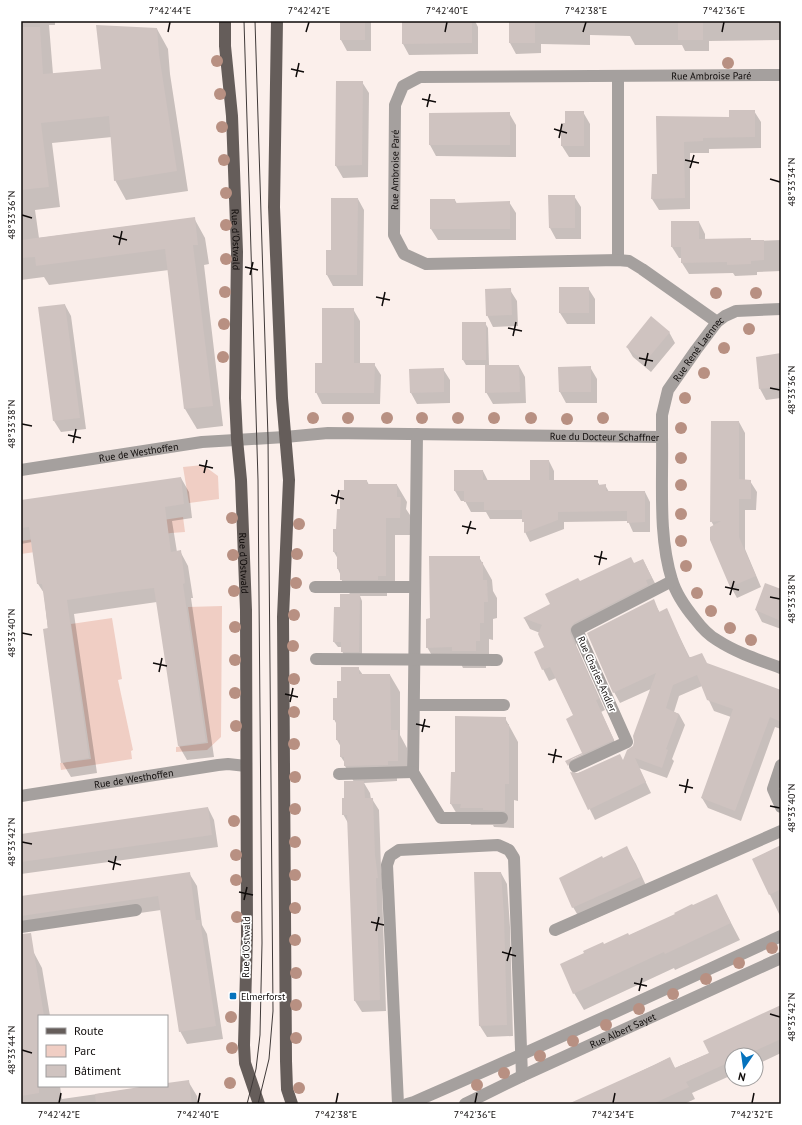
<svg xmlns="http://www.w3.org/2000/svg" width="802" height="1125" viewBox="0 0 802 1125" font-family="'PT Sans',sans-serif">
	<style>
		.green { fill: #f0cec4 }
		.shadow { fill: #0003 }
		.building { fill: #cfc3c0 }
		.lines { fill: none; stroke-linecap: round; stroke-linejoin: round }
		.minor { stroke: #a5a09e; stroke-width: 12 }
		.major { stroke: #655d5a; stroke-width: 12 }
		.tram { stroke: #403a39; stroke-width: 1 }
		.tree { fill: #b89082 }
		.ticks { fill: none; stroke: #0e0a09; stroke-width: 1.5 }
		.poi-dot { fill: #0472bd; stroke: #fff; stroke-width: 1.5 }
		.labels { text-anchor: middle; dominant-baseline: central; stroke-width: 3.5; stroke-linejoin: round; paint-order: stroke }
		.street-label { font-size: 10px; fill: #0e0a09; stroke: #fff }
		.poi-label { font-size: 10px; fill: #0e0a09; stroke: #fff; text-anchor: start }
		.neatline { fill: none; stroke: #0e0a09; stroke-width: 1.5 }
		.ticks-label { font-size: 10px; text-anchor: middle; fill: #0e0a09 }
	</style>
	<rect width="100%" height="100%" fill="#fbefeb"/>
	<path class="green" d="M 203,465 L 218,476 L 219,499 L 189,503 L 183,467 Z
		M 183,517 L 185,532 L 171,533 L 21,554 L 21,541 Z
		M 222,606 L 221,737 L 207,750 L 176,752 L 176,747 L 208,743 L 188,607 Z
		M 112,618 L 122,679 L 118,680 L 133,750 L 131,751 L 132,759 L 61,770 L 60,763 L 91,759 L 71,624 Z"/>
	<path class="shadow" d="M 21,21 L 55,21 L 55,25 L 49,25 L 53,74 L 102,70 L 157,29 L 168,49 L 170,74 L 188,191 L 126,200 L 115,180 L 112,137 L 52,143 L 60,207 L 35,210 L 39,238 L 194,218 L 205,238 L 209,264 L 204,265 L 223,426 L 197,429 L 185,409 L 169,270 L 49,285 L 44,277 L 21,280 Z
		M 341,21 L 371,21 L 371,51 L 347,51 L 341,40 Z
		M 403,21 L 475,21 L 478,27 L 478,54 L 409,55 L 403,44 Z
		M 510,21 L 781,21 L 781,40 L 709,41 L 709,51 L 685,51 L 682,45 L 635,45 L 630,36 L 590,35 L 590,45 L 541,44 L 541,53 L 516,54 L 510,43 Z
		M 337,82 L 362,82 L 369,93 L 368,177 L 343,178 L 336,166 Z
		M 754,111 L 761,122 L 761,148 L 709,149 L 709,153 L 690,153 L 690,209 L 659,210 L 652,199 L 658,175 L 657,117 L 730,118 Z
		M 583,112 L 590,124 L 590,157 L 569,157 L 562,146 L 566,124 Z
		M 509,113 L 516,125 L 516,157 L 436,156 L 430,145 Z
		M 574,196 L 581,207 L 581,239 L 556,239 L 550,228 Z
		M 358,199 L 364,210 L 363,286 L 333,286 L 327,275 L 332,251 Z
		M 455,200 L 457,204 L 509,202 L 516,213 L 516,240 L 438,240 L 431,229 Z
		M 699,222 L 705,234 L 705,240 L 750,239 L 752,241 L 781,240 L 781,271 L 757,272 L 757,275 L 735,276 L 733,273 L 689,274 L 682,263 L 682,258 L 679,258 L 672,247 Z
		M 588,288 L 595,299 L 595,324 L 567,324 L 560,313 Z
		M 510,290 L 517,301 L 518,326 L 493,327 L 487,315 Z
		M 65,305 L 71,316 L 86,429 L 61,432 L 54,421 Z
		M 353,309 L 360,321 L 360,364 L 374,364 L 381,375 L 380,404 L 322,404 L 316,392 L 323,364 Z
		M 463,323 L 485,323 L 488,328 L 489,366 L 519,366 L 525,377 L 526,403 L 493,404 L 486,392 L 486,365 L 466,365 L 463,360 Z
		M 669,332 L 675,343 L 651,372 L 633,357 L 627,347 Z
		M 781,354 L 781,398 L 766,400 L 760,389 Z
		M 590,367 L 597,379 L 597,403 L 566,403 L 560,392 L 559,368 Z
		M 443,369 L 450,380 L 450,403 L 417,404 L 411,393 Z
		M 739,422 L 745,433 L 745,480 L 750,481 L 757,492 L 756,510 L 745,510 L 745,549 L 761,587 L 737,598 L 731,587 L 711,539 L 714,526 L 711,521 Z
		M 549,461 L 554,471 L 554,481 L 597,481 L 600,486 L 605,485 L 609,492 L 645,492 L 650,502 L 650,532 L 633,532 L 628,521 L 564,522 L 564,529 L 530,542 L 525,532 L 525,525 L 523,519 L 490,519 L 486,512 L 471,512 L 465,501 L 461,501 L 455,491 L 455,471 L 483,471 L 488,481 L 531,481 Z
		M 181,478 L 189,492 L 192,518 L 172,521 L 177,552 L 180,551 L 188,566 L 193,598 L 191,598 L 214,757 L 187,760 L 179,746 L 157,602 L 129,606 L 74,614 L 97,773 L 71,777 L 62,762 L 44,593 L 38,584 L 32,542 L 21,544 L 21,501 Z
		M 367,481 L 369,485 L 397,485 L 407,502 L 406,509 L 410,515 L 410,535 L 395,535 L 395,592 L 387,592 L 387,596 L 360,596 L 362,601 L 362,657 L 345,657 L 342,651 L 342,647 L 338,647 L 334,642 L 341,608 L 351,596 L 341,579 L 341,576 L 338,569 L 338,559 L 334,552 L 345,491 Z
		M 479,557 L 492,580 L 493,591 L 497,598 L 497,618 L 493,619 L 493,640 L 489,639 L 489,658 L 486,657 L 486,668 L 463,668 L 461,664 L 437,664 L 427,647 L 431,619 Z
		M 643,560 L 658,589 L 580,634 L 577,638 L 576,645 L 605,710 L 601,712 L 619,751 L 578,770 L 574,774 L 623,762 L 634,747 L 651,689 L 620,703 L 614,692 L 653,600 L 660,613 L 666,610 L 690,658 L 781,691 L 781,729 L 775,727 L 741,821 L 708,808 L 702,798 L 731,717 L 714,711 L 702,686 L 679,696 L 674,712 L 679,714 L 685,725 L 672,759 L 674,761 L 667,778 L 639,768 L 651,793 L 595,820 L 567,762 L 583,754 L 574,716 L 556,678 L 549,681 L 535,653 L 546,648 L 540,633 L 530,629 L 524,618 L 551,605 L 580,582 L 634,564 Z
		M 781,590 L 781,629 L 762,622 L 756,610 Z
		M 358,668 L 363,675 L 390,675 L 400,692 L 400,735 L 407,748 L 407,778 L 397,778 L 397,781 L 364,783 L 370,793 L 371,799 L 372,799 L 379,810 L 381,867 L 384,889 L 382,889 L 386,1011 L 362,1012 L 355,1001 L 348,823 L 343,814 L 345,799 L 354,782 L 345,766 L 345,763 L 341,757 L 341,747 L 337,740 L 337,725 L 334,719 L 342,682 Z
		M 505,718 L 518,742 L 518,801 L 514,800 L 514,828 L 494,827 L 493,825 L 471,825 L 469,821 L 461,821 L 451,804 L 456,773 Z
		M 208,808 L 214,820 L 218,847 L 21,874 L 21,835 Z
		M 781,846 L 781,918 L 753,859 Z
		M 627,848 L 636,864 L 650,894 L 583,924 L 573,907 L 602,859 Z
		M 189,873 L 197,886 L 202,925 L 207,934 L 223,1039 L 187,1044 L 180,1031 L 161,910 L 21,930 L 21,897 Z
		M 501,873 L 507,884 L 510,927 L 513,1036 L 487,1037 L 480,1026 Z
		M 717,896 L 740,940 L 675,970 L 674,968 L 584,1010 L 574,993 L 603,945 L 628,936 Z
		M 34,953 L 42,968 L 50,1016 L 39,1016 L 39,1086 L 60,1086 L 62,1099 L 153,1086 L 167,1086 L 167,1084 L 188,1081 L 197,1096 L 198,1104 L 21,1104 L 21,955 Z
		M 781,1007 L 781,1053 L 756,1065 L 756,1055 L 732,1055 L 732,1075 L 692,1093 L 695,1099 L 684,1104 L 572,1104 L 669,1058 L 675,1068 L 710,1053 Z"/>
	<path class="building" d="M 340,21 L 365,21 L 365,40 L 340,40 Z
		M 402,21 L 472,21 L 472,43 L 402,44 Z
		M 509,21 L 535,21 L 535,43 L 509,43 Z
		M 678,21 L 703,21 L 703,40 L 678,40 Z
		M 96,25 L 157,28 L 159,54 L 177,171 L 114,181 L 109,116 L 41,123 L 49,187 L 21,190 L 21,27 L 40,27 L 43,74 L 101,69 Z
		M 336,81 L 363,81 L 362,165 L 335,166 Z
		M 729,110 L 755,110 L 755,137 L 703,138 L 703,141 L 684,142 L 685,198 L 651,199 L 652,174 L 657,174 L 656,116 L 729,117 Z
		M 565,111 L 584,111 L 584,146 L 561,146 L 561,123 L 565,123 Z
		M 510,112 L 510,145 L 429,145 L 429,113 Z
		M 548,195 L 575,195 L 575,228 L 549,228 Z
		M 331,198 L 358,198 L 357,275 L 326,275 L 326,250 L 331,250 Z
		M 430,199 L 455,199 L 455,203 L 510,201 L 510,229 L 430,229 Z
		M 195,217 L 198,245 L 193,245 L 213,406 L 184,409 L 165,249 L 36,266 L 35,257 L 21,258 L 21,240 Z
		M 671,221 L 699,221 L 699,239 L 751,238 L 751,240 L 764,240 L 764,260 L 751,261 L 751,264 L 727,265 L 727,262 L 681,263 L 681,247 L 671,247 Z
		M 559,287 L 589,287 L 589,313 L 559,313 Z
		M 511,288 L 512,315 L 486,316 L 485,289 Z
		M 65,304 L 80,418 L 53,421 L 38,307 Z
		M 322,308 L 354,308 L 354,363 L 375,363 L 374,393 L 315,393 L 315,363 L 322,363 Z
		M 651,316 L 670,332 L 645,362 L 626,347 Z
		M 462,322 L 486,322 L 486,360 L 462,360 Z
		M 781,353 L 781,387 L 759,389 L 756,357 Z
		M 485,365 L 519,365 L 520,392 L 485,393 Z
		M 591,366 L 591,392 L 559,392 L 558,367 Z
		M 444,368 L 444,392 L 410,393 L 409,369 Z
		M 711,421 L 739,421 L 739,479 L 751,480 L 751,499 L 739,499 L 739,537 L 756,576 L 730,587 L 710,540 L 710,527 L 721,521 L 710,522 Z
		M 530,460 L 549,460 L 549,480 L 598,480 L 598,485 L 606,484 L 606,491 L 645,491 L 645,522 L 627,523 L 627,511 L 558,512 L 558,520 L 524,533 L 524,522 L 522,522 L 522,510 L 484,510 L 484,502 L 464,502 L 464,491 L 454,491 L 454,470 L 483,470 L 483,480 L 530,480 Z
		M 181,477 L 184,504 L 165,507 L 171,552 L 181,550 L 185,583 L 183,584 L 206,742 L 178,746 L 154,588 L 120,592 L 67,600 L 89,758 L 61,763 L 43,629 L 48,628 L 42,584 L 37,584 L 29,527 L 21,528 L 21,500 Z
		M 344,480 L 367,480 L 367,484 L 397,484 L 397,497 L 401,497 L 400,518 L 386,518 L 386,576 L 378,576 L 378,580 L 340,580 L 340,569 L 337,569 L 337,552 L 333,552 L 333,529 L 336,529 L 337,509 L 340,509 L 340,490 L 344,490 Z
		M 429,556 L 480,556 L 480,562 L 483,562 L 483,580 L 487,580 L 488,602 L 484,602 L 484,623 L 480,623 L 480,641 L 476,641 L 476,651 L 452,651 L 452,647 L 426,648 L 426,619 L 430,618 Z
		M 631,557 L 634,563 L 643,559 L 652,578 L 646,580 L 648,585 L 574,623 L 570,629 L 570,633 L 599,699 L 596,700 L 614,740 L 572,759 L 569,762 L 568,766 L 565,761 L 582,753 L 566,719 L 573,715 L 550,667 L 542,670 L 534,652 L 544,647 L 538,634 L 542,625 L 523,618 L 550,604 L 545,594 L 578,578 L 580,581 Z
		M 765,583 L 781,589 L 781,621 L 755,610 Z
		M 340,594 L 360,594 L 359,652 L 341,652 L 341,642 L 333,642 L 334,607 L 340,607 Z
		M 654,599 L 659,612 L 667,608 L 689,658 L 689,657 L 691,657 L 702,653 L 707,663 L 781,690 L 781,722 L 770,717 L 735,811 L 701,798 L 733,709 L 707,700 L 697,675 L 673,685 L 666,708 L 679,714 L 666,749 L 668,750 L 662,768 L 635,758 L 646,782 L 588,810 L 570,772 L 574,773 L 578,773 L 620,754 L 623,760 L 627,750 L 633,746 L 634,742 L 633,736 L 656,673 L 613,693 L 587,633 Z
		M 341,667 L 359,667 L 359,674 L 390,674 L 391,730 L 398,730 L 398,761 L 388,761 L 388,765 L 344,766 L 344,757 L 340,757 L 340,740 L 336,740 L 336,720 L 333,720 L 333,698 L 337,698 L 337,681 L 341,681 Z
		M 455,716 L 506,717 L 506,724 L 509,724 L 509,784 L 505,784 L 505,811 L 483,810 L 483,808 L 460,808 L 461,804 L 450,804 L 451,772 L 455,772 Z
		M 344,781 L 364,781 L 365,798 L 373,798 L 375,855 L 378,878 L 376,878 L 380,1000 L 354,1001 L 347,815 L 342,815 L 342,798 L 344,798 Z
		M 208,807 L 212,835 L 21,862 L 21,834 Z
		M 781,845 L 781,889 L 769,895 L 752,859 Z
		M 627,846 L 641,877 L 572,908 L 559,878 L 602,856 L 603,858 Z
		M 190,872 L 196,920 L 200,920 L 216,1026 L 179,1032 L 158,896 L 21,916 L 21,896 Z
		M 474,872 L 501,872 L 504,915 L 507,1025 L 479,1026 Z
		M 717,894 L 731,923 L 665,954 L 664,952 L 573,994 L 560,964 L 584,953 L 583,951 L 603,942 L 604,944 L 628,933 L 629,935 L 675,914 L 674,913 L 692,904 L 693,905 Z
		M 31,933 L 44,1016 L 39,1016 L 39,1093 L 21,1096 L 21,934 Z
		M 781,1005 L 781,1039 L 746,1055 L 732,1055 L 732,1061 L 686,1082 L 689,1087 L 653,1104 L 568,1104 L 654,1065 L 670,1057 L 675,1068 L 709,1053 L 703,1041 Z
		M 189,1080 L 192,1104 L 96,1104 L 95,1094 L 146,1086 L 167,1086 L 167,1083 Z"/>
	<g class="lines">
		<g class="minor">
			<path d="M 618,76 L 618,260"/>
			<path id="s1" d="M 717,322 L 642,269 L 629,261 L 618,260 L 426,264 L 404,254 L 394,235 L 395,105 L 403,86 L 420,77 L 781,75"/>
			<path d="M 417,434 L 413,772 L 441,818 L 502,818"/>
			<path id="s2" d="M 662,437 L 662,415 L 668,390 L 696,350 L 717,322 L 725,316 L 736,311 L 781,309"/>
			<path id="s3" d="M 21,470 L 202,442 L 285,437 L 328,433 L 662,437 C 663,483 658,536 672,580 C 676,594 686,608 695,619 C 701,627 708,635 717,640 C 737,653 759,660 781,668"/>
			<path d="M 315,587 L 415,587"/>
			<path d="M 316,659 L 497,660"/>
			<path d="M 414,705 L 504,705"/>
			<path d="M 781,765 L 773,789 L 781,807"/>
			<path d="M 575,766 L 627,742 L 577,630 L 672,581"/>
			<path d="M 339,774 L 413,772"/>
			<path id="s4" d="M 21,796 L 218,765 L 228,764 L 246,766"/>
			<path d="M 21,927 L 136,910"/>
			<path d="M 555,930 L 781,831"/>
			<path d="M 398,1104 L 387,865 L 390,856 L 399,850 L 498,845 L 509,850 L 514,858 L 522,1076"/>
			<path d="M 407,1104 L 414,1102 C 537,1049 659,992 781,936"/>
			<path id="s5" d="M 465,1104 L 522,1076 L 781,958"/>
		</g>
		<g class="major">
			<path id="s6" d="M 225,21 L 225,46 L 232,116 L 237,252 L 235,398 L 237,439 L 241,480 L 246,610 L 247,936 L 244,1045 L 245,1063 L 259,1104"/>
			<path d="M 277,21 L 274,207 L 282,398 L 289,480 L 283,617 L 286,1061 L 287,1089 L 292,1104"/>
		</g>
		<path class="tram" d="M 244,21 L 258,480 L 262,943 L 260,1035 L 256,1069 L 247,1104
			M 255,21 L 268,438 L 273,1011 L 269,1059 L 258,1104"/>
	</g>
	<g class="tree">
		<circle cx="217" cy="61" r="6"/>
		<circle cx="728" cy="63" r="6"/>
		<circle cx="220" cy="94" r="6"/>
		<circle cx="222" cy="127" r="6"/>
		<circle cx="224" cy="160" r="6"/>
		<circle cx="226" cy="193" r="6"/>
		<circle cx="226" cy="225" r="6"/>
		<circle cx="226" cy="259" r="6"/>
		<circle cx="225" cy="292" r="6"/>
		<circle cx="716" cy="293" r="6"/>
		<circle cx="756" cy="293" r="6"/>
		<circle cx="224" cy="324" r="6"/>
		<circle cx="749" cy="329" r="6"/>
		<circle cx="724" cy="348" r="6"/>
		<circle cx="223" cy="357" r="6"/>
		<circle cx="704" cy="373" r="6"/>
		<circle cx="685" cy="398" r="6"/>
		<circle cx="313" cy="418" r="6"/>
		<circle cx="348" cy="418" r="6"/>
		<circle cx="387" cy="418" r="6"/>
		<circle cx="422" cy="418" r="6"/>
		<circle cx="458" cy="418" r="6"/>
		<circle cx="494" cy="418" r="6"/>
		<circle cx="531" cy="418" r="6"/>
		<circle cx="603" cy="418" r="6"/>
		<circle cx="567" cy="419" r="6"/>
		<circle cx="681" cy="428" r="6"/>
		<circle cx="681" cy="458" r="6"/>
		<circle cx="681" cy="485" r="6"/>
		<circle cx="681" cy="514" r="6"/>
		<circle cx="232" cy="518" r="6"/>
		<circle cx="299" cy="524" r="6"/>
		<circle cx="681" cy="541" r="6"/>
		<circle cx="297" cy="554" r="6"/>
		<circle cx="233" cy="555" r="6"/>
		<circle cx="686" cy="566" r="6"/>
		<circle cx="296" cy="583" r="6"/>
		<circle cx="234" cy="591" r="6"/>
		<circle cx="697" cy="593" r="6"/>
		<circle cx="711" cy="611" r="6"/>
		<circle cx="294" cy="615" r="6"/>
		<circle cx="235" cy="627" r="6"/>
		<circle cx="730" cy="628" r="6"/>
		<circle cx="751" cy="640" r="6"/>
		<circle cx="293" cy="646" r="6"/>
		<circle cx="235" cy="660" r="6"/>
		<circle cx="294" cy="679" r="6"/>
		<circle cx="235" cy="693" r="6"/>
		<circle cx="294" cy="712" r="6"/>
		<circle cx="236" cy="726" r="6"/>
		<circle cx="294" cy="744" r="6"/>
		<circle cx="295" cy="777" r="6"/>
		<circle cx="295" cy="809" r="6"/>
		<circle cx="234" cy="821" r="6"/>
		<circle cx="295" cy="842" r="6"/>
		<circle cx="236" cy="855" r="6"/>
		<circle cx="295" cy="875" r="6"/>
		<circle cx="236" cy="880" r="6"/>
		<circle cx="295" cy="908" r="6"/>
		<circle cx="237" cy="917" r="6"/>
		<circle cx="295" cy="940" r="6"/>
		<circle cx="772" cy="948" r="6"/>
		<circle cx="739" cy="963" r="6"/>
		<circle cx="296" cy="973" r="6"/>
		<circle cx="706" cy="979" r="6"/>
		<circle cx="673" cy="994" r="6"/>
		<circle cx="296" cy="1005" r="6"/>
		<circle cx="639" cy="1009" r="6"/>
		<circle cx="231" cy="1017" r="6"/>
		<circle cx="606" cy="1025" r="6"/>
		<circle cx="296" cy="1038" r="6"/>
		<circle cx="573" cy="1041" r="6"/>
		<circle cx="232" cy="1048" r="6"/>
		<circle cx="540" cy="1056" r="6"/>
		<circle cx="504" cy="1073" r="6"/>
		<circle cx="230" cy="1083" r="6"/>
		<circle cx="477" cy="1085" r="6"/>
		<circle cx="299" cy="1088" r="6"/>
	</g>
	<path class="ticks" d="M 168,32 L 170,22M 306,32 L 309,22M 445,32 L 447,22M 583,32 L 586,22M 722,32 L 724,22M 291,69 L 304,72M 296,77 L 299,63M 422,99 L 436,102M 427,107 L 430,94M 554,129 L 567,133M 559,138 L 562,124M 685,160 L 699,163M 690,168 L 694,155M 770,179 L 780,182M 22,215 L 32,218M 113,236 L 127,240M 119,245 L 122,231M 245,267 L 258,270M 250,275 L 253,262M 376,297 L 390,300M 382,306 L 385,292M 508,328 L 522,331M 513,336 L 516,322M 639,358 L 653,361M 645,366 L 648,353M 770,388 L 780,390M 22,424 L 32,426M 68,435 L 81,438M 73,443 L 76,429M 199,465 L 213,468M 204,473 L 207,460M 331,495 L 344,499M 336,504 L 339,490M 462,526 L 476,529M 467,534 L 471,521M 594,556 L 607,559M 599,565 L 602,551M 725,587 L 739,590M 730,595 L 734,581M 770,597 L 780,599M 22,633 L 32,635M 153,663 L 167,666M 159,672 L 162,658M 285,694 L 298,697M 290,702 L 293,688M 416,724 L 430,727M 422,732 L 425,719M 548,754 L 562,757M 553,763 L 556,749M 679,785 L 693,788M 685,793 L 688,779M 770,806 L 780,808M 22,842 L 32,844M 108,861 L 121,865M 113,870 L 116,856M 239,892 L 253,895M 244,900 L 247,887M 371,922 L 384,925M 376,931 L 379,917M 502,952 L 516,956M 507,961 L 511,947M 634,983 L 647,986M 639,991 L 642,978M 770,1014 L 780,1017M 22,1050 L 32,1053M 59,1103 L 61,1093M 198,1103 L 200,1093M 336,1103 L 338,1093M 475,1103 L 477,1093M 613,1103 L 615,1093M 752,1103 L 754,1093"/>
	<rect class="poi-dot" x="229" y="992" width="8" height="8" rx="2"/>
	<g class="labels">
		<g class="street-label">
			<text stroke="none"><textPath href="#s1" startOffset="817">Rue Ambroise Paré</textPath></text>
			<text stroke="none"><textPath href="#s1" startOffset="421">Rue Ambroise Paré</textPath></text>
			<text stroke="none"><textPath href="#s6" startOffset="219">Rue d'Ostwald</textPath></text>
			<text stroke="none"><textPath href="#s2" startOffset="99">Rue René Laennec</textPath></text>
			<text stroke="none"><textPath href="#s3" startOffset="586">Rue du Docteur Schaffner</textPath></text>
			<text stroke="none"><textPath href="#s3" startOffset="119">Rue de Westhoffen</textPath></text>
			<text stroke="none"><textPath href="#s6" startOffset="543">Rue d'Ostwald</textPath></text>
			<text transform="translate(597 674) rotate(66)">Rue Charles Andler</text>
			<text stroke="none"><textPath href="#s4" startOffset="114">Rue de Westhoffen</textPath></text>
			<text transform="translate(246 947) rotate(-89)">Rue d'Ostwald</text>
			<text stroke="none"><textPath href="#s5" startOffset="174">Rue Albert Sayet</textPath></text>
		</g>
		<g class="poi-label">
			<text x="241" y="996">Elmerforst</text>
		</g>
	</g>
	<rect width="802" height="1125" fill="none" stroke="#ffffff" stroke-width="44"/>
	<rect x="38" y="1015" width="130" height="72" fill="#ffffff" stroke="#9f9d9d"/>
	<rect x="46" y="1028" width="20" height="6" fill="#655d5a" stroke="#9f9d9d"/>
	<text x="74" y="1035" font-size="12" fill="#0e0a09">Route</text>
	<rect x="46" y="1045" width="20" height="12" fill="#f0cec4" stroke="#9f9d9d"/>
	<text x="74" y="1055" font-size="12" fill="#0e0a09">Parc</text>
	<rect x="46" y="1065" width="20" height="12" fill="#cfc3c0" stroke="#9f9d9d"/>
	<text x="74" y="1075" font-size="12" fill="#0e0a09">Bâtiment</text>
	<g transform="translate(744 1067) rotate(193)"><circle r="19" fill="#ffffff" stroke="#9f9d9d"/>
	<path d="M0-3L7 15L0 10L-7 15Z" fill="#0472bd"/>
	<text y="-6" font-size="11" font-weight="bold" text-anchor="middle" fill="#0e0a09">N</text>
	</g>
	<rect x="22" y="22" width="758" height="1081" class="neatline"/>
	<g class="ticks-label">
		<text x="170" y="14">7°42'44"E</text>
		<text x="309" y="14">7°42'42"E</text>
		<text x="447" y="14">7°42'40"E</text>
		<text x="586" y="14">7°42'38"E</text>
		<text x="724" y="14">7°42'36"E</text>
		<text transform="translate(791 182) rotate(-90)" y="4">48°33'34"N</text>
		<text transform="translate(11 215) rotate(-90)" y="4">48°33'36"N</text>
		<text transform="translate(791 390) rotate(-90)" y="4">48°33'36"N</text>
		<text transform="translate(11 424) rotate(-90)" y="4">48°33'38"N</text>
		<text transform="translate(791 599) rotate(-90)" y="4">48°33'38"N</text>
		<text transform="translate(11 633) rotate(-90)" y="4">48°33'40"N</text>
		<text transform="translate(791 808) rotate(-90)" y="4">48°33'40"N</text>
		<text transform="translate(11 842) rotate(-90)" y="4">48°33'42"N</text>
		<text transform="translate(791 1017) rotate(-90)" y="4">48°33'42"N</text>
		<text transform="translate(11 1050) rotate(-90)" y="4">48°33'44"N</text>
		<text x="59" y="1118">7°42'42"E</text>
		<text x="198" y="1118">7°42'40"E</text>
		<text x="336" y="1118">7°42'38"E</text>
		<text x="475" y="1118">7°42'36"E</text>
		<text x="613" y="1118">7°42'34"E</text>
		<text x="752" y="1118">7°42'32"E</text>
	</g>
</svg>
